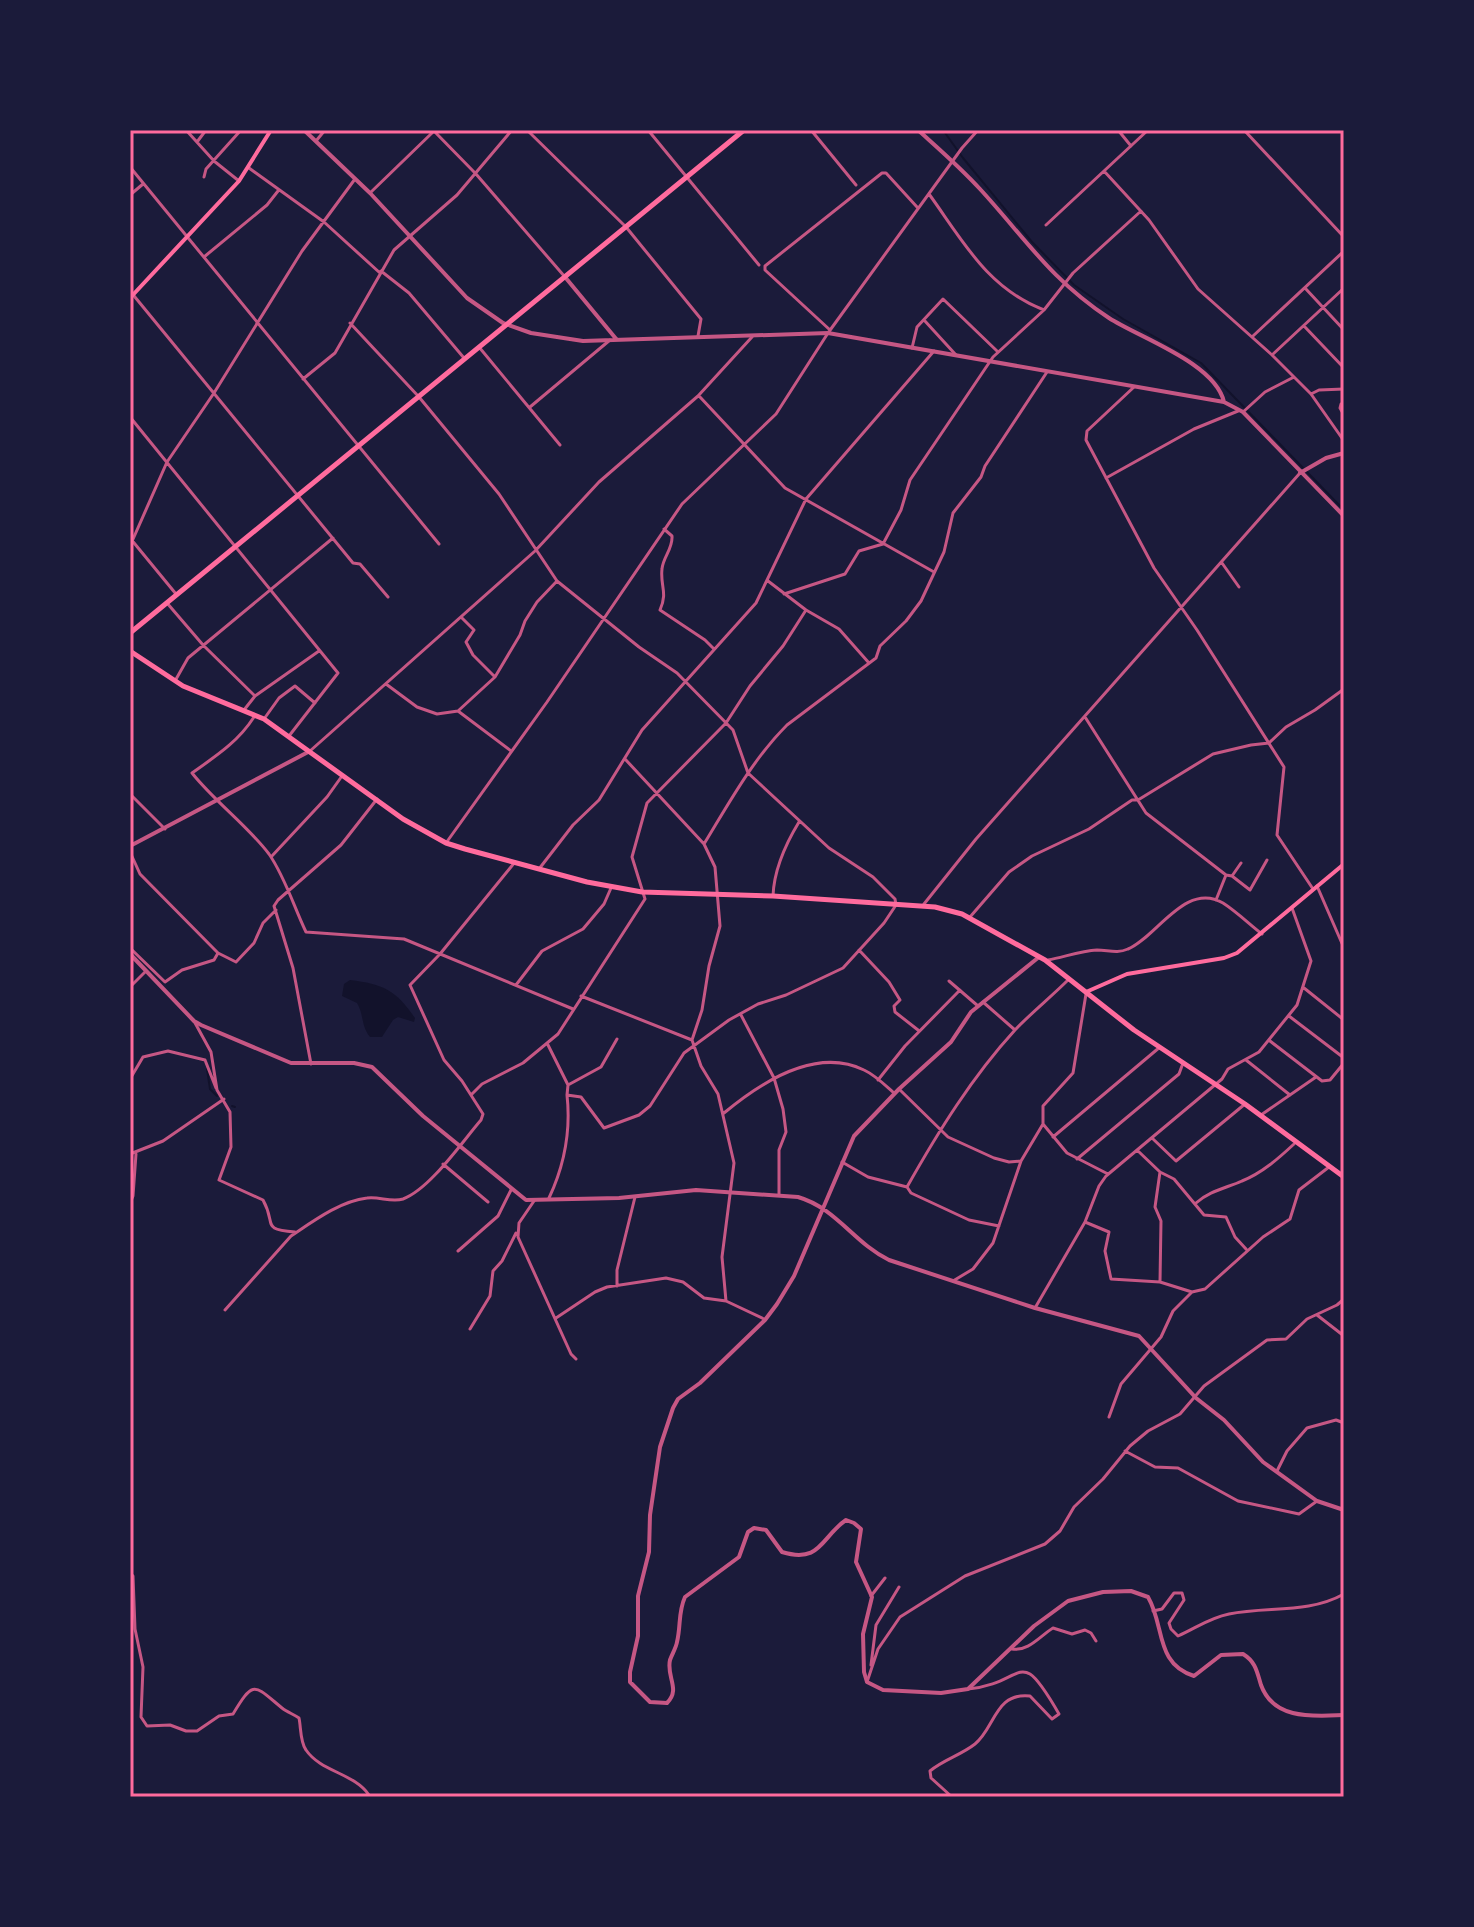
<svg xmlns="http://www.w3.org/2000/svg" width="1474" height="1927" viewBox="0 0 1474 1927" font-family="'Source Serif 4',serif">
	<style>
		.water { fill: #12122b }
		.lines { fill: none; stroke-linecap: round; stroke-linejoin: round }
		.stream { stroke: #12122b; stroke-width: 2 }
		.minor { stroke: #c65784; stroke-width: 3 }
		.tertiary { stroke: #c65784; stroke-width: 4 }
		.secondary { stroke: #ff6b9d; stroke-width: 4 }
		.primary { stroke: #ff6b9d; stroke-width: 5 }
		.neatline { fill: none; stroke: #ff6b9d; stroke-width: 3 }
	</style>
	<rect width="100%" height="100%" fill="#1b1b3a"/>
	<path class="water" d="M 350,980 C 383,984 396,990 415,1018 L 414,1022 L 398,1017 L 393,1020 L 382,1037 L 370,1037 C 361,1026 364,1015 357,1003 L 342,996 L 344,984 Z"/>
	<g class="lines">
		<path class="stream" d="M 943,130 L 963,158 L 1032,242 L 1074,285 L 1123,319 L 1201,363 L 1344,510
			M 207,1069 L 210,1089 L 217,1096
			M 232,1106 L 235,1107"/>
		<path class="minor" d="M 186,130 L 214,161 L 239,181
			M 433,130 L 476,174 L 565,277
			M 527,130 L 626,227 L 701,319 L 698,336
			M 648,130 L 759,265
			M 811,130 L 856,185
			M 1118,130 L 1131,146
			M 1244,130 L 1344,237
			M 316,141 L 325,130
			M 197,142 L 206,130
			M 130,167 L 439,544
			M 249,168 L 324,222 L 380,273
			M 1104,171 L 1149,220 L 1198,289 L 1272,355 L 1311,394 L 1344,441
			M 204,177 L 206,169 L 241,130
			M 370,193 L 433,132
			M 929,194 C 963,241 987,288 1044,310
			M 130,195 L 143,184
			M 1046,225 L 1148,130
			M 204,257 L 267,205 L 278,191
			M 381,271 L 409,293 L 464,358
			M 1305,288 L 1344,330
			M 130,291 L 353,563 L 360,564 L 388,597
			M 924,320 L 956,355
			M 350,323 L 419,397 L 499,494 L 557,581 L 639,647 L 677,673 L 733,730 L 748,773 L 829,848 L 873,877 L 895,899 L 896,905 L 884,923 L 843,968 L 786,995 L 758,1004 L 729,1020 L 684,1053 L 650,1106 L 639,1115 L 604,1128 L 581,1097 L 567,1095 C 571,1131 564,1166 549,1198
			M 1304,326 L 1344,368
			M 830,330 L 765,270 L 765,266 L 882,173 L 886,173 L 917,207
			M 1253,336 L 1344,251
			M 479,347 L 560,445
			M 912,348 L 917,327 L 943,299 L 997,351
			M 1272,355 L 1344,288
			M 303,379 L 335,353 L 394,250 L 457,195 L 512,130
			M 1134,387 L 1087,431 L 1086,440 L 1154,568 L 1197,630 L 1284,767 L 1277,835 L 1313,889
			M 1311,394 L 1319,390 L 1344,389
			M 700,397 L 785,488 L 934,572
			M 1344,404 L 1341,404 L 1340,408 L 1344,415
			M 530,407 L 610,340
			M 1243,412 L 1265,392 L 1294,377
			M 130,417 L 338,673 L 289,736
			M 1106,478 L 1194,429 L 1238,411
			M 664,529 L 672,536 C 673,549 663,557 662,569 C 660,586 668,592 660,610 L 705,640 L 714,649
			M 130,538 L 176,594
			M 130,546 L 167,462 L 214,393 L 302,251 L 355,179
			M 1222,563 L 1239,587
			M 768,581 L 806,610 L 839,629 L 869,663
			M 784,594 L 845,574 L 859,551 L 883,544 L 901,510 L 910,480 L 993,357 L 1044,310 L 1073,273 L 1141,211
			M 167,603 L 203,645 L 255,696
			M 462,618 L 474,630 L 466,642 L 473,655 L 494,676
			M 175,681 L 188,658 L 333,538
			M 386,684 L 417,707 L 437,714 L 458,711 L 495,677 L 520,635 L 525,621 L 537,602 L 557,581
			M 244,710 L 255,696 L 319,651
			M 458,711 L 511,751
			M 254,717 C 238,742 216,756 192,773 C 215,802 246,824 269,854 C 285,877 294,907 306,932 L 404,939 L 573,1009
			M 1085,717 L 1146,813 L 1226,875
			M 264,719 L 279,698 L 295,686 L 315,703
			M 310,751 L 535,551 L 599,482 L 698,396 L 752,337
			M 625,759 L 704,844
			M 130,794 L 165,829
			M 446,843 L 547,702 L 682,504 L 776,414 L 828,333 L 962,148 L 978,130
			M 130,852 L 140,874 L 218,953
			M 271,857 L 327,797 L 342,776
			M 539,869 L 573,825 L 599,800 L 642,730 L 756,603 L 806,499 L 934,351
			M 1232,876 L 1241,863
			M 1317,886 L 1344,948
			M 773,896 C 774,869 785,845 799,822
			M 1216,900 L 1226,875 L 1232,876 L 1250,890 L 1267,860
			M 924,904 L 976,839 L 1300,473
			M 970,917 L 1009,872 L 1032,856 L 1089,829 L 1132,800 L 1138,800 L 1213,754 L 1251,745 L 1269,743 L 1286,727 L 1315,710 L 1344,689
			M 130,948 L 165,982 L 182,970 L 214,960 L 218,953 L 236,962 L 254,943 L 263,923 L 276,910
			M 859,950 L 889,982 L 900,1000 L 894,1006 L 895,1012 L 918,1030
			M 1048,960 C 1064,957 1081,951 1097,950 C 1108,950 1117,954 1128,949 C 1157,937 1185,881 1223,903 C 1237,912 1249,924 1262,934
			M 949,981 L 978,1006
			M 516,985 L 542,951 L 583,929 L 604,904 L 611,888
			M 130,987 L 146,971
			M 1304,988 L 1344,1020
			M 581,996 L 692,1040
			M 983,1002 L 1015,1030
			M 741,1015 L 774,1078 L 783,1109 L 786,1132 L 779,1150 L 779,1195
			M 1289,1016 L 1344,1058
			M 194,1021 L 211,1052 L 217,1090 L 230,1112 L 231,1147 L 219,1180 L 263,1200 C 277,1225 260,1229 295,1232
			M 1270,1041 L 1322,1081 L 1330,1080 L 1344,1063
			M 548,1045 L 568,1085 L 567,1095
			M 1246,1060 L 1290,1095
			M 311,1064 L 293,968 L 274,906 L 278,900 L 341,845 L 377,799
			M 130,1079 L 143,1057 L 168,1051 L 205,1060 L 216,1088
			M 878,1080 L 905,1046 L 960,990
			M 568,1085 L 601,1067 L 617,1039
			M 899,1089 L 948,1137 L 994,1158 L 1009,1162 L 1021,1161
			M 472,1094 L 482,1084 L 523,1063 L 558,1034 L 645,899 L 632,857 L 647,803 L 726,723 L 750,686 L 783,646 L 806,610
			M 724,1113 C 760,1083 815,1046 864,1070 C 875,1075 885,1085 894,1093
			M 1261,1115 L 1316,1077
			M 1043,1124 L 1067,1153 L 1108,1174
			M 1053,1137 L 1160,1047
			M 1152,1138 L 1176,1161 L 1245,1104
			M 1137,1150 L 1160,1172 L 1174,1179 L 1204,1215 L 1226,1217 L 1235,1237 L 1246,1249
			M 130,1154 L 163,1141 L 224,1099
			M 1077,1159 L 1179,1074 L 1183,1063
			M 842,1162 L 868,1177 L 907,1187 L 911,1193 L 969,1220 L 999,1226
			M 443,1164 L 488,1202
			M 907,1187 C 938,1132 972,1077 1015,1030 C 1031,1013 1051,997 1068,980
			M 534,1201 L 519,1223 L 518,1237 L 571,1354 L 576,1359
			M 130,1203 L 133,1196 L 136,1154
			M 1196,1203 C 1209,1191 1226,1188 1242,1181 C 1262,1173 1279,1158 1294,1144
			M 1085,1222 L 1109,1232 L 1105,1251 L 1111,1279 L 1160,1282 L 1192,1292
			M 458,1251 L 498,1216 L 511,1190
			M 953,1281 L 973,1269 L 993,1243 L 1021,1161 L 1043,1124 L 1043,1106 L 1073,1073 L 1086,994
			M 1160,1282 L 1161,1221 L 1155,1207 L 1160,1172
			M 617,1286 L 617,1270 L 635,1197
			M 726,1301 L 722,1257 L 734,1163 L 718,1094 L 701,1066 L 692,1040 L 702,1010 L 709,966 L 720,926 L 715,867 L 704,844 C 729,803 753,759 787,725 L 876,658 L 880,646 L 906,621 L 921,601 L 944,552 L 953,513 L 981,477 L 985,466 L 1047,372
			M 1035,1308 L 1085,1222 L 1099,1186 L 1106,1176 L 1222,1079 L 1228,1069 L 1259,1052 L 1297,1005 L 1311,961 L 1292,908
			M 225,1310 L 291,1236 C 312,1222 340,1201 367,1198 C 379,1196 391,1203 403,1199 C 430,1189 462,1142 481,1120 L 483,1114 L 462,1081 L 444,1060 L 410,985 L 440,954 L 515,862
			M 1317,1315 L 1344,1336
			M 556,1318 L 595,1292 L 607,1287 L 666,1278 L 683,1282 L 704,1298 L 726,1301 L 764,1319
			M 470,1329 L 490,1296 L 493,1271 L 502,1261 L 516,1233
			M 1109,1417 L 1121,1384 L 1161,1337 L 1173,1311 L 1192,1292 L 1205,1289 L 1263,1237 L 1290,1219 L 1299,1190 L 1329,1167
			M 1125,1451 L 1155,1467 L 1178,1468 L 1238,1501 L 1299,1514 L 1317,1501
			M 1277,1471 L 1287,1451 L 1307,1428 L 1336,1420 L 1344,1423
			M 130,1573 L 133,1576 L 135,1629 L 143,1667 L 141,1717 L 147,1726 L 170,1725 L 186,1731 L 197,1731 L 219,1716 L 233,1714 C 254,1679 254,1685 282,1708 C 287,1712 293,1714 299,1718 C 301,1727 300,1742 306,1750 C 321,1772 354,1773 369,1795 L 367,1797
			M 871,1596 L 885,1578
			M 1153,1611 L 1162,1609 L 1174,1593 L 1182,1593 L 1184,1600 L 1169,1623 L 1171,1629 L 1178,1636 C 1196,1628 1209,1618 1229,1614 C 1268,1606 1308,1614 1344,1594
			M 1012,1649 C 1028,1652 1040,1636 1053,1628 L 1072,1634 L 1085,1630 L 1091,1633 L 1096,1641
			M 871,1665 L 876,1625 L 899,1587
			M 867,1682 L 878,1649 L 900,1617 L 965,1576 L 1045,1544 L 1060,1531 L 1074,1507 L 1103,1479 L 1130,1446 L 1148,1431 L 1180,1414 L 1204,1386 L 1267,1340 L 1286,1339 L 1307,1319 L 1337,1305 L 1344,1299
			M 952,1797 L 931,1778 L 930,1771 C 943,1760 961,1755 975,1744 C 995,1728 995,1692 1030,1696 L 1052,1719 L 1059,1714 C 1017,1641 1027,1684 968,1689"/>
		<path class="tertiary" d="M 304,130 L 370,193 L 467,298 L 503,323 L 531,333 L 583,341 L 828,333 L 1224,402 L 1243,412 L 1344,516
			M 918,130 C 939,149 961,168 980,189 C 1025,238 1051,280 1109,318 C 1140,338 1215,363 1224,402
			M 565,277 L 617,340
			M 1300,473 L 1326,458 L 1344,453
			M 130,846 L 310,751
			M 130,954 L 194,1021 L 201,1025 L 291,1063 L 354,1063 L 372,1067 L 423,1116 L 526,1200 L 619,1198 L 696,1190 L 798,1197 C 836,1208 854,1243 889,1260 L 1035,1308 L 1139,1336 L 1196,1398 L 1224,1420 L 1263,1462 L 1317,1501 L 1344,1510
			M 1039,957 L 971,1012 L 951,1042 L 899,1089 L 854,1136 L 794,1276 L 777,1304 L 765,1320 L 700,1383 L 678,1399 L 673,1408 L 660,1447 L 650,1515 L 649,1552 L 638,1596 L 638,1636 L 630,1672 L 630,1682 L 650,1702 L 667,1703 C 681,1689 666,1677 670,1660 C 672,1654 676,1648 677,1642 C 681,1626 678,1612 685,1597 L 739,1557 L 748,1532 L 754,1528 L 766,1530 L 782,1552 C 821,1564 821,1537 846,1520 L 854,1523 L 861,1529 L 856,1562 L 872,1597 L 863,1634 L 864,1672 L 867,1682 L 883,1690 L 941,1693 L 968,1689 L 1034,1626 L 1068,1601 L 1103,1592 L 1131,1591 L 1148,1597 C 1165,1626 1155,1664 1194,1676 L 1221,1655 L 1243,1654 C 1256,1662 1257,1672 1261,1685 C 1274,1721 1315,1716 1344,1715"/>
		<path class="secondary" d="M 130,298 L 239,181 L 271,130
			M 1086,992 L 1127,974 L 1224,958 L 1237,953 L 1344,864"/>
		<path class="primary" d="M 130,633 L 744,130
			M 130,651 L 183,686 L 264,719 L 403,819 L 446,843 L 465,849 L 587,882 L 642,892 L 773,896 L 935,907 L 962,914 L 1045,960 L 1134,1030 L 1245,1104 L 1344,1177"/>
	</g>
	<rect width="1474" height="1927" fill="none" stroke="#1b1b3a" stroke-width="264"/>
	<rect x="132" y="132" width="1210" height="1663" class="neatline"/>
</svg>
